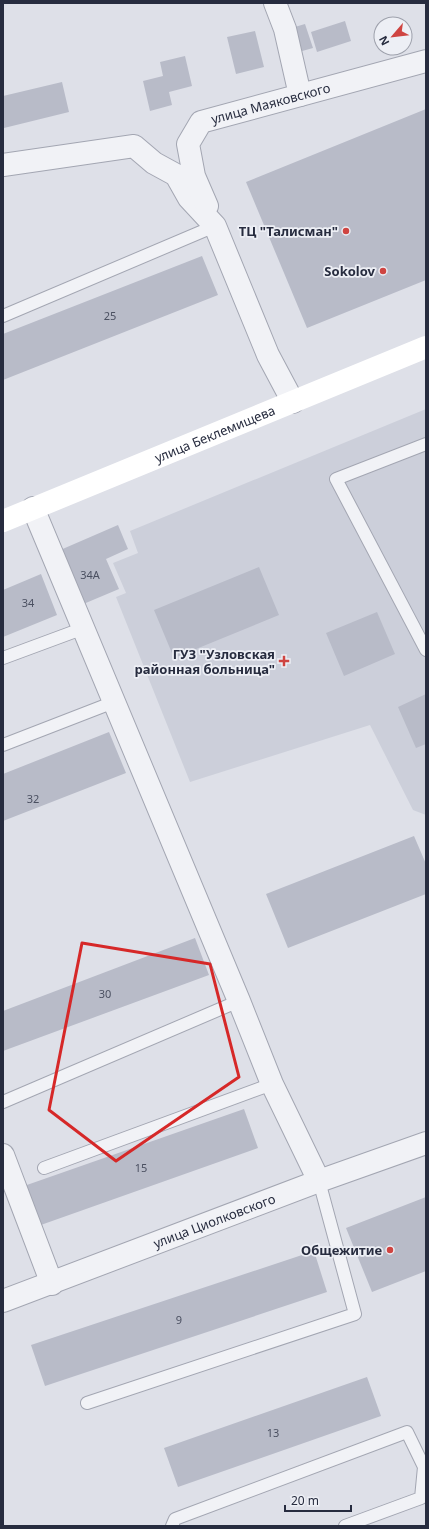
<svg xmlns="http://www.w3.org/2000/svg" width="429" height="1529" viewBox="0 0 429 1529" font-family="'Noto Sans',sans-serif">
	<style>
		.built { fill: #cccfda }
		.building { fill: #b8bbc8 }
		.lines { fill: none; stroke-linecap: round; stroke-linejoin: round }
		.service-casing { stroke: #a3a6b2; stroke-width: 14 }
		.minor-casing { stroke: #a3a6b2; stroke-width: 24 }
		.service { stroke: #f1f2f6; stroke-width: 12 }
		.minor { stroke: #f1f2f6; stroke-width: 22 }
		.secondary { stroke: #fff; stroke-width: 22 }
		.marked { fill: none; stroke: #d62828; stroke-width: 3; stroke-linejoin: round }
		.poi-dot { fill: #cf4441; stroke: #edeff5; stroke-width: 1.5 }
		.labels { text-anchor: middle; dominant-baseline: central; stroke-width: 3.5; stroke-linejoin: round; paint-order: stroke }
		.number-label { font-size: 11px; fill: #4b5061 }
		.street-label { font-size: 13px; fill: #272c3f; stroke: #edeff5 }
		.poi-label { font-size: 13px; font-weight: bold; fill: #272c3f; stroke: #edeff5; text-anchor: end }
	</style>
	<rect width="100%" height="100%" fill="#dee0e8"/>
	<path class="built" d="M 426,409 L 426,815 L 413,810 L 370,725 L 190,782 L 116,597 L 126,593 L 113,563 L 138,553 L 130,531 Z"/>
	<path class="building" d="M 345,21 L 351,41 L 317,52 L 311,32 Z
		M 305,24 L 313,48 L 295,53 L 288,29 Z
		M 255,31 L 264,67 L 236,74 L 227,37 Z
		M 185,56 L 192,86 L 169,92 L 172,105 L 150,111 L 143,81 L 163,76 L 160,62 Z
		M 62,82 L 69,112 L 4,128 L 3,96 Z
		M 426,109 L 426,280 L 307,328 L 246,182 Z
		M 202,256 L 218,295 L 3,380 L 3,334 Z
		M 118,525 L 128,549 L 106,559 L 119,589 L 81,605 L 58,551 Z
		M 259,567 L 279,615 L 174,658 L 154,610 Z
		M 41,574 L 57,615 L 3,637 L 3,590 Z
		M 377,612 L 395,654 L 344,676 L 326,633 Z
		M 426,694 L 426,744 L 416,748 L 398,707 Z
		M 109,732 L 126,773 L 3,821 L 3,774 Z
		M 414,836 L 426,864 L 426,894 L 288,948 L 266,894 Z
		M 195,938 L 209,975 L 3,1051 L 3,1011 Z
		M 244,1109 L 258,1148 L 38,1226 L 24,1186 Z
		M 426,1197 L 426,1271 L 372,1292 L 346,1228 Z
		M 314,1251 L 327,1292 L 45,1386 L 31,1345 Z
		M 367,1377 L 381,1416 L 178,1487 L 164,1448 Z"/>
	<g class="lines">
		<g class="service-casing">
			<path id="service" d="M 3,316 L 215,226
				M 426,444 L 336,479 L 426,650
				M 3,658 L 84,628
				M 3,745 L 114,702
				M 3,1102 L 239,1001
				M 44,1168 L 272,1084
				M 87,1403 L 355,1314 L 319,1181
				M 172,1526 L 175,1519 L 407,1432 L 424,1467 L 421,1498 L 345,1526"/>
		</g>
		<g class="minor-casing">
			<g id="minor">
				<path d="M 275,3 L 285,29 L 300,95"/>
				<path d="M 3,165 L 134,146 L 154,163 L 176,175 L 189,198 L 215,226 L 268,355 L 293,402"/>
				<path id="s1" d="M 207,206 L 194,176 L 188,144 L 201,122 L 426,61"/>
				<path d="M 33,508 L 239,1001 L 272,1084 L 319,1181"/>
				<path d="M 3,1155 L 52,1284"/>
				<path id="s2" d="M 3,1301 L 319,1181 L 426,1143"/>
			</g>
		</g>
		<use href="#service" class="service"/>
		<use href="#minor" class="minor"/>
		<path class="secondary" id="s3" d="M 3,521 L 426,347"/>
	</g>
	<path class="marked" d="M 82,943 L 210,964 L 239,1077 L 116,1161 L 49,1110 Z"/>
	<g class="poi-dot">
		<circle cx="346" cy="231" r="4"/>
		<circle cx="383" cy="271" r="4"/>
		<path d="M282 655h4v4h4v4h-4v4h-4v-4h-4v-4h4z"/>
		<circle cx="390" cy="1250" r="4"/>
	</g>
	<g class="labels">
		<g class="number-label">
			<text x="110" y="315">25</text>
			<text x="90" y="574">34А</text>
			<text x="28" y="602">34</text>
			<text x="33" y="798">32</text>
			<text x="105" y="993">30</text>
			<text x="141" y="1167">15</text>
			<text x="179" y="1319">9</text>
			<text x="273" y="1432">13</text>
		</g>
		<g class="street-label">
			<text stroke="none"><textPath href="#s1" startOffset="163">улица Маяковского</textPath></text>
			<text stroke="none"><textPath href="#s3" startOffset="229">улица Беклемищева</textPath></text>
			<text stroke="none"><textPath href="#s2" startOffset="226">улица Циолковского</textPath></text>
		</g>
		<g class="poi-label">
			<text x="338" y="231">ТЦ "Талисман"</text>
			<text x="375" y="271">Sokolov</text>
			<text x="275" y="654">ГУЗ "Узловская<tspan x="275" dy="15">районная больница"</tspan></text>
			<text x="382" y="1250">Общежитие</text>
		</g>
	</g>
	<rect width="429" height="1529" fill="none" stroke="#272c3f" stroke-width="8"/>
	<g transform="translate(393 36) rotate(242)"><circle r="19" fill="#edeff5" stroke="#9ea1ac"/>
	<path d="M0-3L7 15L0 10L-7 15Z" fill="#cf4441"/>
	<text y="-6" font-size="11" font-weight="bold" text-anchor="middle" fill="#272c3f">N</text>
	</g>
	<path d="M285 1505v6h66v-6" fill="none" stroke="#272c3f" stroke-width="2"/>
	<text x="291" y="1505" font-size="12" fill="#272c3f" stroke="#edeff5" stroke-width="3" paint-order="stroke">20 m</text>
</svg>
